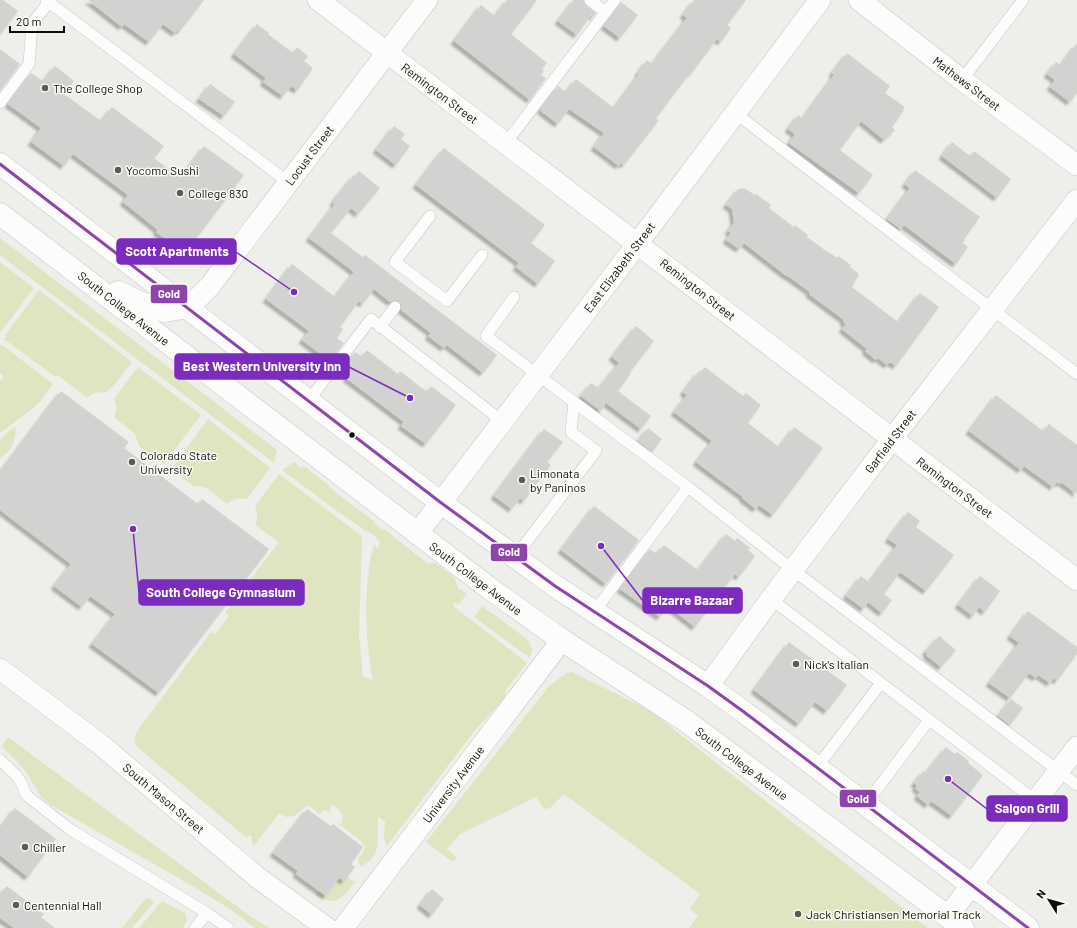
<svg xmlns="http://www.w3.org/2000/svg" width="1077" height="928" viewBox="0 0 1077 928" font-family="Barlow,sans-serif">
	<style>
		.green { fill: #e0e5c1 }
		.building { fill: #d2d2d0; filter: url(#shadow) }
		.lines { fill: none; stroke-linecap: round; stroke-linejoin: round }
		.service-casing { stroke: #c6c6c4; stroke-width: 12 }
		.minor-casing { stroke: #c6c6c4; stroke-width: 22 }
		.trunk-casing { stroke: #c6c6c4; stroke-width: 23 }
		.service { stroke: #fcfcfc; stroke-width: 11 }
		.minor { stroke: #fcfcfc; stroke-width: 21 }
		.trunk { stroke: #fcfcfc; stroke-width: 22 }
		.bus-1-casing { stroke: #fcfef5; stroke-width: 6 }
		.bus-1 { stroke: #8e44ad; stroke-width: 3 }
		.poi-dot { fill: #5a5b58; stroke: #fcfef5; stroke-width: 1.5 }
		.bus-dot { fill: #0b0c09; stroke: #fcfef5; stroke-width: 1.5 }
		.labels { text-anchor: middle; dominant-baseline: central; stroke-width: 3; stroke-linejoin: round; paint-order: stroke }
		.street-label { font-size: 12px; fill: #0b0c09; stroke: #fcfef5 }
		.poi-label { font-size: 12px; fill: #0b0c09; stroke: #fcfef5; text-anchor: start }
		.leader { fill: none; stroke: #7b2cbf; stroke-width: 1.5 }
		.callout-dot { fill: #7b2cbf; stroke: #fcfef5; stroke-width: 1.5 }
		.callout { fill: #7b2cbf; stroke: #7b2cbf; stroke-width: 1.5 }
		.callout-label { font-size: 13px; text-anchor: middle; font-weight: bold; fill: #fff }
		.line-badge { stroke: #fcfef5; stroke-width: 1.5 }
		.badge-label { font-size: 11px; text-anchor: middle; font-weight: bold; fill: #fff }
	</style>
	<defs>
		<filter id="shadow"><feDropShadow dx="-3.5" dy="3.5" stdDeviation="1" flood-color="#0004"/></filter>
	</defs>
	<rect width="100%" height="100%" fill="#eeeeea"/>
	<path class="green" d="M 0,238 L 277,450 L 274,463 L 0,255 Z
		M 0,262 L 34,288 L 1,332 L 0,331 Z
		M 39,290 L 132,362 L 112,388 L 111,387 L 106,392 L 94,393 L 87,398 L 59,376 L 54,376 L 4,339 L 7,336 L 5,335 Z
		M 1,344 L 53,384 L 40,402 L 31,410 L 0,433 L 0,381 L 4,376 L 0,373 L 0,346 Z
		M 138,367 L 201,415 L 164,464 L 139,446 L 135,434 L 114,417 C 117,410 117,406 114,399 Z
		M 208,419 L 270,468 L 247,499 C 239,498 233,498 227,504 L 205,487 L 193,486 L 171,469 Z
		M 16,427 C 16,439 12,452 0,458 L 0,440 L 9,431 Z
		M 294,462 L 300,467 L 305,467 L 327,484 L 335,492 L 375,522 L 374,523 L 383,530 L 384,529 L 427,563 L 435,563 L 454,577 L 458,588 L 467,594 L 458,605 L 455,602 L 453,606 L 527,663 L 505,691 L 506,697 L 476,729 L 387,846 L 384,838 L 385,821 L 378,817 C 377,840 383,856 360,867 L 358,858 L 363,853 L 365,846 L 361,841 L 337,823 L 342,824 L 343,816 L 338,808 L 332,805 L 329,810 L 332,814 L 325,810 L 319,814 L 308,805 L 294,816 L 286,817 L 279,813 L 254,846 L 251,840 L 252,836 L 249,835 L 247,838 L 137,747 C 133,740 134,737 138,730 L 211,632 L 215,634 L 229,616 L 225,613 L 279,542 L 255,525 C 258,517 258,513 255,506 L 279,474 L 362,536 L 359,636 L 363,676 L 373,680 C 365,645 363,579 374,545 L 378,548 L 380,542 L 377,540 L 377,538 L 368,531 L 367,532 L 348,518 L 345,517 L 282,470 Z
		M 482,606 L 527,639 L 532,649 L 530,658 L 474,617 Z
		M 572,672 L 649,710 L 928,928 L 689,928 L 698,916 L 690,909 L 700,894 L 564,794 L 550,808 L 544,809 L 536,797 L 460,834 L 447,849 L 457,858 L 453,862 L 426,842 L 550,685 L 567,673 Z
		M 8,737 L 250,916 L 269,928 L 255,928 L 230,909 L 189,884 L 49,804 C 39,796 36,788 30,778 C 22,766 12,756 2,747 Z
		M 347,877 L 355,882 C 342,898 336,908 316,895 L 319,891 L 326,896 L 339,878 L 344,881 Z
		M 149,898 L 154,902 L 132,928 L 122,928 L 144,900 Z
		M 162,901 L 185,913 L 187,920 L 183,928 L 139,928 Z"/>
	<path class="building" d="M 0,0 L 3,0 L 18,11 L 0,35 Z
		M 88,0 L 204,0 L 180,31 L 178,30 L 175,33 L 163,24 L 149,42 L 124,24 L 122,27 Z
		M 507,0 L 537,0 L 511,34 L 547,63 L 542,69 L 544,71 L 541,75 L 546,78 L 530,100 L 454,41 L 481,5 L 495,16 Z
		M 572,0 L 583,0 L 586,5 L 596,13 L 593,17 L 591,15 L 577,35 L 558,21 L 573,1 Z
		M 694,0 L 746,0 L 727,25 L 731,28 L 721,42 L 717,39 L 691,74 L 690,73 L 656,118 L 659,120 L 624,165 L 621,163 L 619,166 L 594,147 L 604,133 L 569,109 L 558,124 L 541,111 L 541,109 L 558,86 L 566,92 L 576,79 L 614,108 L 639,74 L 638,73 L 647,60 L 652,64 L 687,18 L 683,15 Z
		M 621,2 L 638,15 L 620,38 L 604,26 Z
		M 257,24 L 269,33 L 268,34 L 293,53 L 297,47 L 308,56 L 304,61 L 313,68 L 299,88 L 297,90 L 291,86 L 283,96 L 263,82 L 266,78 L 234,54 Z
		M 1077,43 L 1077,93 L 1070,102 L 1050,87 L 1055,80 L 1047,74 L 1056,62 L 1061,65 Z
		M 0,49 L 20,64 L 0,91 Z
		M 847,53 L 890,86 L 885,93 L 905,107 L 903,109 L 904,110 L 892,127 L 895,130 L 884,140 L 861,121 L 840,150 L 873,175 L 859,193 L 789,143 L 795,134 L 788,129 L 798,115 L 803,118 L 834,75 L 832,73 Z
		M 55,66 L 74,81 L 64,94 L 101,121 L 112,107 L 164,146 L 154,158 L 180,178 L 204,146 L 244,175 L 186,252 L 184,252 L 156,232 L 158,230 L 123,202 L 128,195 L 73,154 L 64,166 L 31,142 L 41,128 L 8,104 L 31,73 L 43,81 Z
		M 210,84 L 235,102 L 224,116 L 199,99 Z
		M 394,126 L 405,134 L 401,139 L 410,146 L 396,165 L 376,150 Z
		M 952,142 L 970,156 L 974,151 L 1011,179 L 997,198 L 942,156 Z
		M 444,148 L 545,225 L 531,243 L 555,261 L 538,284 L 516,267 L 519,263 L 416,185 Z
		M 915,170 L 980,217 L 964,239 L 965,240 L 963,243 L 968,247 L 956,264 L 904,225 L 901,229 L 887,219 L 910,188 L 905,184 Z
		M 359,171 L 380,188 L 358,214 L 351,208 L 331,233 L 363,257 L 365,255 L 497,355 L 483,373 L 447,345 L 444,348 L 428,336 L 431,333 L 401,310 L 402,305 L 399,302 L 395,300 L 390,302 L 374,289 L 363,304 L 359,301 L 340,327 L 343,329 L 337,338 L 344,343 L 330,361 L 302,340 L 309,331 L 266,299 L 292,264 L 335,297 L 354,272 L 309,238 L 335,204 L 333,203 L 337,196 L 354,175 L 355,176 Z
		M 744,188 L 755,195 L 756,194 L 771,205 L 769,208 L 794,227 L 795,225 L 808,235 L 807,237 L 829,253 L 829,252 L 837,258 L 838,256 L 851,265 L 850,267 L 858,273 L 857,274 L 859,276 L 853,283 L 854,284 L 852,287 L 898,322 L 920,293 L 939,307 L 896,366 L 890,362 L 887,365 L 878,358 L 876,360 L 865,351 L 867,349 L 842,329 L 846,324 L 843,322 L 844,320 L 809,294 L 810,292 L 788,276 L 788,277 L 744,243 L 739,249 L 726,240 L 731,233 L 728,231 L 734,223 L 732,209 L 726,205 L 738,189 Z
		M 636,326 L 654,341 L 630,372 L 631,373 L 618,391 L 651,416 L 641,429 L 606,403 L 601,411 L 581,396 L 591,383 L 599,388 L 619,363 L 612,357 Z
		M 367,350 L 398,374 L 400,371 L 427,392 L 431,386 L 456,405 L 426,444 L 401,426 L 404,422 L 346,378 L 349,375 L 341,369 L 355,352 L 362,357 Z
		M 705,367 L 743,396 L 746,393 L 761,405 L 748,423 L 779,447 L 794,427 L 823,448 L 773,515 L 759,505 L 756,509 L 742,498 L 743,497 L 696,462 L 712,441 L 674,412 L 687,395 L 683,392 L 698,372 L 700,373 Z
		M 61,391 L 129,442 L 124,448 L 198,504 L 202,499 L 269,549 L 159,693 L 92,644 L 115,614 L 90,596 L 82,607 L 54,586 L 71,564 L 0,510 L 0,472 Z
		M 996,395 L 1043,431 L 1049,424 L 1077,445 L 1077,494 L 1061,482 L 1060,484 L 1057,482 L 1053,487 L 1024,466 L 1021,470 L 969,431 Z
		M 648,428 L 662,439 L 652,452 L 638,441 Z
		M 544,429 L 563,442 L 547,462 L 551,465 L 524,501 L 520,498 L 512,509 L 494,496 Z
		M 594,506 L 639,540 L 606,584 L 561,550 Z
		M 908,512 L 920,521 L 916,527 L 954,555 L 926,591 L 900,572 L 884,594 L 892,600 L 882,613 L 868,602 L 864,609 L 846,596 L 861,576 L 869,582 L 897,545 L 888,539 Z
		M 726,534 L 735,541 L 737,538 L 750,548 L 748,550 L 755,556 L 739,577 L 735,574 L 695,627 L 668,606 L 660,617 L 620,589 L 650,549 L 657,554 L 664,545 L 698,570 Z
		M 980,576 L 1000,591 L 985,612 L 979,607 L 973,616 L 958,605 Z
		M 1028,611 L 1077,647 L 1077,654 L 1057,681 L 1054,678 L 1050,683 L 1038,675 L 1036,678 L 1029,673 L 1010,698 L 989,683 L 1019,643 L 1010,636 Z
		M 939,636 L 956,650 L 941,667 L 926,655 L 928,654 L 925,652 Z
		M 789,642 L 847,685 L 827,711 L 815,702 L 799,724 L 754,690 Z
		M 1011,699 L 1023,708 L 1010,725 L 998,716 Z
		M 946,747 L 955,754 L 957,752 L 969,761 L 968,763 L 983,775 L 952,816 L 931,801 L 928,805 L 917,796 L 920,792 L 915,788 L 917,786 L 914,783 L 923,771 L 926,773 Z
		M 15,808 L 56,839 L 28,877 L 0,855 L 0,828 Z
		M 307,809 L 331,826 L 333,824 L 363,847 L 351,864 L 355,867 L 344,881 L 339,878 L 326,896 L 296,874 L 298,871 L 273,853 Z
		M 7,886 L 44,914 L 41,917 L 55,928 L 14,928 L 0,918 L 0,895 Z
		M 432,889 L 444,899 L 432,915 L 420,905 Z"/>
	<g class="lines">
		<g class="service-casing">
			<path id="service" d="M 46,0 L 288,182
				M 590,0 L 606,12
				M 962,80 L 1023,0
				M 0,103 L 29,64 L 32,24 L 49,2
				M 735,113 L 1077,374
				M 506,143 L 615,0
				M 430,216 L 395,262 L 447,301 L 482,255
				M 514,297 L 486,336 L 574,402 L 571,432 L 596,451 L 515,557
				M 380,327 L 395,307
				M 309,400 L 371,319 L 502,421
				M 574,402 L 688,487 L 793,570 L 1077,785
				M 771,599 L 1036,801
				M 594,612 L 688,487
				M 0,760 L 16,775 L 22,784 L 26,795 L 71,830 L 207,913 L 228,928
				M 817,767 L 881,683
				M 866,804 L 929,720
				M 195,928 L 207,913"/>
		</g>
		<g class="minor-casing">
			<path id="minor" d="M 318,0 L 1077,580
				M 859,0 L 962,80 L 1077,165
				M 189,307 L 210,286 L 427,0
				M 417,534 L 638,243 L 820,0
				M 0,669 L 100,744 L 258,878 L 327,928
				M 708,686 L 771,599 L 892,439 L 1077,200
				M 948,916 L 1077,747
				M 343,928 L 562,640"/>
		</g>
		<g class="trunk-casing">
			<path id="trunk" d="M 0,164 L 440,502 L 515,557 L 555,586 L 708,686 L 744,712 L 1028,928
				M 0,214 L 489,588 L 562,640 L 686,721 L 963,928
				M 118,292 L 141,303 L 164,311 L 189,307"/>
		</g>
		<use href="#service" class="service"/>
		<use href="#minor" class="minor"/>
		<use href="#trunk" class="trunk"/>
		<g class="bus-1-casing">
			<path id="bus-1" d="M 0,164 L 440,502 L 555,586 L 708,686 L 744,712 L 1028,928"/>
		</g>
		<use href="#bus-1" class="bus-1"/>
	</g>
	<g class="poi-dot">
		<circle cx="45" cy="88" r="4"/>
		<circle cx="118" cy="170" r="4"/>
		<circle cx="180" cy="193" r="4"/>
		<circle cx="132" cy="462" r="4"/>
		<circle cx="522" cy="480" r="4"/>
		<circle cx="796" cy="664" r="4"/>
		<circle cx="25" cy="847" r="4"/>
		<circle cx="16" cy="905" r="4"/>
		<circle cx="798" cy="914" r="4"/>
	</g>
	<circle class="bus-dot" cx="352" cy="435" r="3.5"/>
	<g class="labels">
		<g class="street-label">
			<text transform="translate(967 83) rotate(37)">Mathews Street</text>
			<text transform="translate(440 93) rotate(37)">Remington Street</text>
			<text transform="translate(309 155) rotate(-53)">Locust Street</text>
			<text transform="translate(619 267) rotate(-53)">East Elizabeth Street</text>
			<text transform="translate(698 289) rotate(38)">Remington Street</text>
			<text transform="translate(124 308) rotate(38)">South College Avenue</text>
			<text transform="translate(890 441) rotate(-53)">Garfield Street</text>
			<text transform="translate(955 487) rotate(37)">Remington Street</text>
			<text transform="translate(476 578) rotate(37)">South College Avenue</text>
			<text transform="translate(742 763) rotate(37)">South College Avenue</text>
			<text transform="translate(453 784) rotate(-53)">University Avenue</text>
			<text transform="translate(164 798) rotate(40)">South Mason Street</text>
		</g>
		<g class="poi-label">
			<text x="53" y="88">The College Shop</text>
			<text x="126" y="170">Yocomo Sushi</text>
			<text x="188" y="193">College 830</text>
			<text x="140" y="455">Colorado State<tspan x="140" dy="14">University</tspan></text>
			<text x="530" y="473">Limonata<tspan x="530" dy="14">by Paninos</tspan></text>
			<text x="804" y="664">Nick's Italian</text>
			<text x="33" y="847">Chiller</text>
			<text x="24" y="905">Centennial Hall</text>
			<text x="806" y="914">Jack Christiansen Memorial Track</text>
		</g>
	</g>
	<path class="leader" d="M294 292L236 252M410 398L349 367M133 529L139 593M601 546L643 601M948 779L987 809"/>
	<g class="callout-dot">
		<circle cx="294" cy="292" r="4"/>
		<circle cx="410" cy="398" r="4"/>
		<circle cx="133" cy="529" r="4"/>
		<circle cx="601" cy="546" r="4"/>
		<circle cx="948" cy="779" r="4"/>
	</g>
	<g class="callout">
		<rect x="117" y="239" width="119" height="25" rx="4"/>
		<rect x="175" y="354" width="174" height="25" rx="4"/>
		<rect x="139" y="580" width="165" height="25" rx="4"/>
		<rect x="643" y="588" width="99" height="25" rx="4"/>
		<rect x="987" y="796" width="80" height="25" rx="4"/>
	</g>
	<g class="callout-label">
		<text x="177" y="256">Scott Apartments</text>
		<text x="262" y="371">Best Western University Inn</text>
		<text x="221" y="597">South College Gymnasium</text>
		<text x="692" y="605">Bizarre Bazaar</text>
		<text x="1027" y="813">Saigon Grill</text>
	</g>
	<g class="line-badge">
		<rect x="150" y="284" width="38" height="20" rx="4" fill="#8e44ad"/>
		<rect x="490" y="543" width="38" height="19" rx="4" fill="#8e44ad"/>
		<rect x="839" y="789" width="38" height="19" rx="4" fill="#8e44ad"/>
	</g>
	<g class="badge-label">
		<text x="169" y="298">Gold</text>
		<text x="509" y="556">Gold</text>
		<text x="858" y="803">Gold</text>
	</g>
	<g transform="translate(1049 900) rotate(307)" stroke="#fcfef5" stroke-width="3" paint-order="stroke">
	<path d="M0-3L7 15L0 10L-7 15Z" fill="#0b0c09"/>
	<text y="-6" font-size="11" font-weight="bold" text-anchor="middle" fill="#0b0c09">N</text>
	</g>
	<path d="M10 26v6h54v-6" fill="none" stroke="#0b0c09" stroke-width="2"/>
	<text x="16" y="26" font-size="12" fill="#0b0c09" stroke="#fcfef5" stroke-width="3" paint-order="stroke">20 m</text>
</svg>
